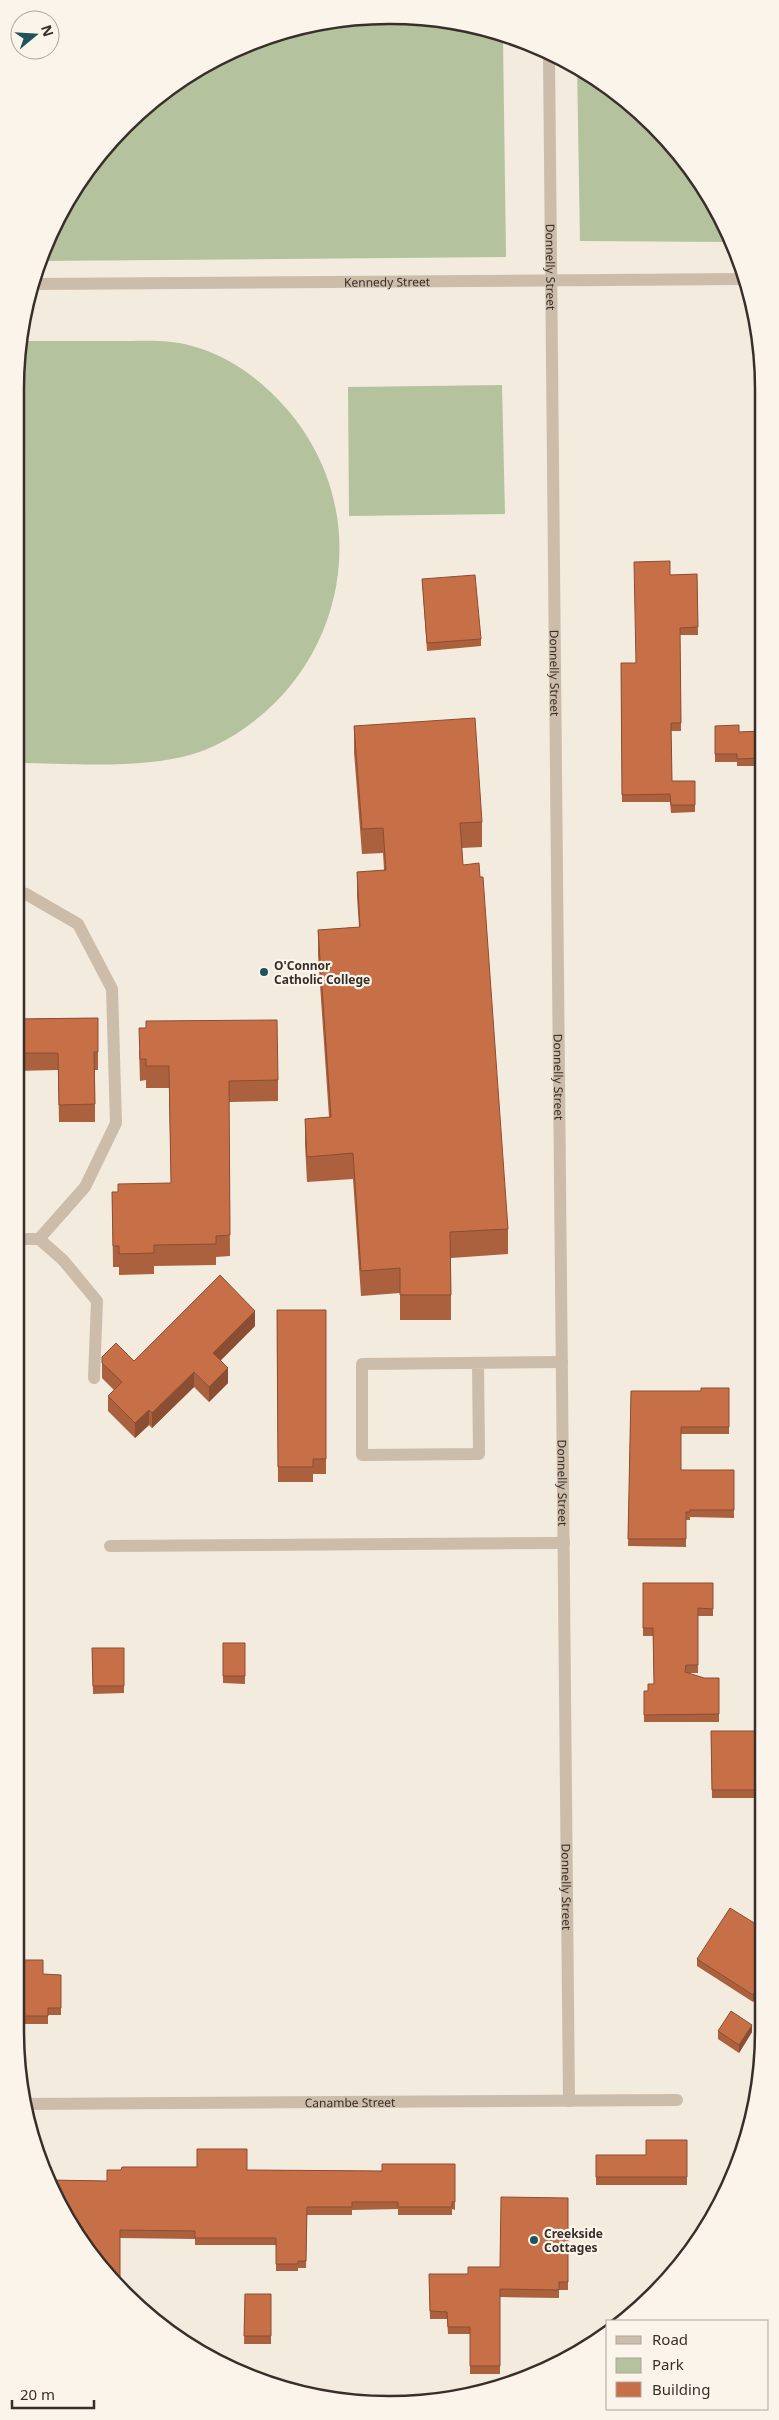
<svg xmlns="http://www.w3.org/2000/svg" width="779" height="2420" viewBox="0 0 779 2420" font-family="'Noto Sans',sans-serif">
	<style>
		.green { fill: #b4c39e }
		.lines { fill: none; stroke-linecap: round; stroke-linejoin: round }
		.lane { stroke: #ccbcaa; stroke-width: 12 }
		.street { stroke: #ccbcaa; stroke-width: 12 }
		.wall { fill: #ab603e }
		.shaded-wall { fill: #8b4e32 }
		.building { fill: #c77048; stroke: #8b4e32 }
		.poi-dot { fill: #1e535b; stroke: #faf4eb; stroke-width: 2 }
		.labels { text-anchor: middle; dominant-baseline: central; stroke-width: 4.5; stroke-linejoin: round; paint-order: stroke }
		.street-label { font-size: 12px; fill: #392f2a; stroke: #faf4eb }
		.poi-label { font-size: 12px; font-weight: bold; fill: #392f2a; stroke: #faf4eb; text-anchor: start }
		.rim { fill: none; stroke: #392f2a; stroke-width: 2.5 }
	</style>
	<rect width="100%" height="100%" fill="#f3ebde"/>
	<path class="green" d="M 390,15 L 463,22 L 503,38 L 506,257 L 39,261 C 44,244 53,229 61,213 C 102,137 167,80 245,44 C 290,24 342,20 390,15 Z
		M 577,65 L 655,125 L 725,224 L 731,242 L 580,241 Z
		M 20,341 C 51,341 82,341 114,341 C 145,341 172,338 202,349 C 234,360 263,382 285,407 C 382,516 344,683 214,746 C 160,772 75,763 15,763 L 15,390 Z
		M 502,385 L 505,514 L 349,516 L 348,387 Z"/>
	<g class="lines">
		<path class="lane" d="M 15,892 L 26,894 L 78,924 L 112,989 L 116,1123 L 85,1187 L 39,1239 L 15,1239
			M 39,1239 L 63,1260 L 97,1301 L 94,1378
			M 478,1363 L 479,1454 L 362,1455 L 362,1364 L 562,1362
			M 110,1546 L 564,1543"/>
		<g class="street">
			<path id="s1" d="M 549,55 L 569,2101"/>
			<path id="s2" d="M 32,284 L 742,279"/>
			<path id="s3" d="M 22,2104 L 677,2100"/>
		</g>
	</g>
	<path class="wall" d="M 697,574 L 698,635 L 680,635 L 681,731 L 671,731 L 672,781 L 695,781 L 695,812 L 671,813 L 670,802 L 622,802 L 621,663 L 636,663 L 670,575 Z
		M 422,579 L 481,639 L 481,646 L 427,651 Z
		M 354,726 L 482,822 L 482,847 L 462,848 L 463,865 L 508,1229 L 508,1254 L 451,1258 L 451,1320 L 400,1320 L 400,1293 L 361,1296 L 353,1179 L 307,1182 L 305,1144 L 305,1119 L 329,1117 L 318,955 L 318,930 L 359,927 L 357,897 L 357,872 L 384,870 L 383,853 L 362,854 L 354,752 Z
		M 715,726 L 739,732 L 762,731 L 762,766 L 737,766 L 737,762 L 715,762 Z
		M 98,1018 L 98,1070 L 95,1070 L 95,1122 L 59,1122 L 58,1070 L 15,1071 L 15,1019 Z
		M 139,1050 L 278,1080 L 278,1101 L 229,1102 L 230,1256 L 216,1257 L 216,1265 L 154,1266 L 154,1274 L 119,1275 L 119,1267 L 113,1267 L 112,1192 L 118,1192 L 171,1183 L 169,1088 L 146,1088 L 146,1080 L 140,1081 Z
		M 277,1310 L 326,1310 L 326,1474 L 313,1474 L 313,1482 L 278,1482 Z
		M 255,1326 L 221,1360 L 228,1383 L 209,1402 L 194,1387 L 152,1428 L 149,1425 L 135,1438 L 108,1411 L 108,1396 L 114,1390 L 102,1378 L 102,1357 L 134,1361 Z
		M 729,1388 L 729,1434 L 681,1434 L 681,1470 L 734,1470 L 734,1518 L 690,1517 L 690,1520 L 686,1520 L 686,1547 L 628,1546 L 631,1391 L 701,1391 Z
		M 643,1583 L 713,1583 L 713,1616 L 698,1616 L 698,1673 L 688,1673 L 704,1678 L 719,1678 L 719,1722 L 644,1722 L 644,1691 L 648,1691 L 654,1684 L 653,1636 L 643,1636 Z
		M 223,1643 L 245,1643 L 245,1684 L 223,1683 Z
		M 92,1648 L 124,1648 L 124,1693 L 93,1694 Z
		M 711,1731 L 763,1731 L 764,1798 L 712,1798 Z
		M 764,1929 L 753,2002 L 697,1966 L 697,1959 Z
		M 15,1974 L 61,1975 L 61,2015 L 48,2015 L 48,2024 L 22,2024 L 22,2015 L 15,2015 Z
		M 718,2031 L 752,2032 L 739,2053 L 718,2039 Z
		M 687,2140 L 687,2185 L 596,2185 L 596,2155 L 646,2155 Z
		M 455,2164 L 455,2210 L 452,2209 L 452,2215 L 398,2215 L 398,2209 L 352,2210 L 352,2215 L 307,2215 L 306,2268 L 298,2268 L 298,2271 L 276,2271 L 276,2245 L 195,2245 L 195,2239 L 120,2238 L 120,2289 L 108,2278 L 48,2180 L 107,2181 L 247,2170 L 382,2171 Z
		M 568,2198 L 568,2290 L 559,2290 L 559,2298 L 500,2297 L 500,2374 L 470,2374 L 470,2334 L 448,2334 L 447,2319 L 430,2319 L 429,2274 L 468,2274 L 500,2267 Z
		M 245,2294 L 271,2294 L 271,2344 L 244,2344 Z"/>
	<path class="shaded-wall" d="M 255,1311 L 255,1326 L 213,1368 L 213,1353 Z
		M 228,1368 L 228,1383 L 209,1402 L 209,1387 Z
		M 194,1372 L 194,1387 L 152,1428 L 152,1413 Z
		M 149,1410 L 149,1425 L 135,1438 L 135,1423 Z
		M 764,1978 L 764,1986 L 753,2002 L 753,1995 Z
		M 752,2025 L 752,2032 L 739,2053 L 739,2045 Z"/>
	<path class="building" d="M 670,561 L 670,575 L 697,574 L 698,627 L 680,628 L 681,723 L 671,723 L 672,781 L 695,781 L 695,805 L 671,805 L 670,794 L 622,795 L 621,663 L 636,663 L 634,562 Z
		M 475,575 L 481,639 L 427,643 L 422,579 Z
		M 475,718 L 482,822 L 460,823 L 463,865 L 479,863 L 480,877 L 483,877 L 508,1229 L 450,1232 L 451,1295 L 400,1295 L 400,1268 L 361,1271 L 353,1153 L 307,1157 L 305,1119 L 331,1117 L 318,930 L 360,927 L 357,872 L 386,870 L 383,828 L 362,829 L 354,726 Z
		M 739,725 L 739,732 L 762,731 L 762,758 L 737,759 L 737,754 L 715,754 L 715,726 Z
		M 98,1018 L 98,1052 L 94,1052 L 95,1104 L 59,1105 L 58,1053 L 15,1053 L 15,1019 Z
		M 277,1020 L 278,1080 L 229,1081 L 230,1235 L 216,1236 L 216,1244 L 154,1245 L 154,1253 L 119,1254 L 119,1246 L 113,1246 L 112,1192 L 118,1192 L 118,1184 L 171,1183 L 169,1066 L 146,1066 L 146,1059 L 140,1059 L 139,1028 L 146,1028 L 146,1021 Z
		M 220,1275 L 255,1311 L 213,1353 L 228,1368 L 209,1387 L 194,1372 L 152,1413 L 149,1410 L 135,1423 L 108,1396 L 122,1382 L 102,1363 L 102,1357 L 116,1343 L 134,1361 Z
		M 277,1310 L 326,1310 L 326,1459 L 313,1459 L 313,1467 L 278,1467 Z
		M 701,1388 L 729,1388 L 729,1427 L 681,1427 L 681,1470 L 734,1470 L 734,1510 L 690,1510 L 690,1512 L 686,1512 L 686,1539 L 628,1539 L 631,1391 L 701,1391 Z
		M 643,1583 L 713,1583 L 713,1609 L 698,1608 L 698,1665 L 686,1665 L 685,1672 L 704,1678 L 719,1678 L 719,1714 L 644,1715 L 644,1691 L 648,1691 L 648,1684 L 654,1684 L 653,1628 L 643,1628 Z
		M 223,1643 L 245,1643 L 245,1676 L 223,1676 Z
		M 92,1648 L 124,1648 L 124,1686 L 93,1686 Z
		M 711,1731 L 763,1731 L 764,1790 L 712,1790 Z
		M 730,1908 L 764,1929 L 764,1978 L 753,1995 L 697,1959 Z
		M 18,1960 L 43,1960 L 43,1974 L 61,1975 L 61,2008 L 48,2008 L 48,2016 L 22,2016 L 22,2008 L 15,2008 L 15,1974 L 18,1974 Z
		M 731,2011 L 752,2025 L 739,2045 L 718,2031 Z
		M 646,2140 L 687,2140 L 687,2177 L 596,2177 L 596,2155 L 646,2155 Z
		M 197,2149 L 247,2149 L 247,2170 L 382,2171 L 382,2164 L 455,2164 L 455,2202 L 452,2202 L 452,2207 L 398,2207 L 398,2202 L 352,2202 L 352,2207 L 307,2207 L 306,2261 L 298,2261 L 298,2264 L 276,2264 L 276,2238 L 195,2238 L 195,2231 L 120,2230 L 120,2284 L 115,2284 L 108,2278 L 92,2252 L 92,2245 L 88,2245 L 48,2180 L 107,2181 L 107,2170 L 121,2170 L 122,2167 L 197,2167 Z
		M 501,2197 L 568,2198 L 568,2282 L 559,2282 L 559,2290 L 500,2289 L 500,2366 L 470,2366 L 470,2327 L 448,2327 L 447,2312 L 430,2311 L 429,2274 L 468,2274 L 468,2267 L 500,2267 Z
		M 245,2294 L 271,2294 L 271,2336 L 244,2336 Z"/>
	<g class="poi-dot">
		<circle cx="264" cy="972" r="5"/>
		<circle cx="534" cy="2240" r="5"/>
	</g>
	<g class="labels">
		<g class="street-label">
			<text stroke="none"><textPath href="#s1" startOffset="212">Donnelly Street</textPath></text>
			<text stroke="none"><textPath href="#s2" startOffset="355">Kennedy Street</textPath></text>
			<text stroke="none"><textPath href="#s1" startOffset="618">Donnelly Street</textPath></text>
			<text stroke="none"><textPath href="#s1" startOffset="1022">Donnelly Street</textPath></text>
			<text stroke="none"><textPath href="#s1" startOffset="1428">Donnelly Street</textPath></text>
			<text stroke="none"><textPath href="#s1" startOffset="1832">Donnelly Street</textPath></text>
			<text stroke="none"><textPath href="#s3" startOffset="328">Canambe Street</textPath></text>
		</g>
		<g class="poi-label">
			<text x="274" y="965">O'Connor<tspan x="274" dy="14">Catholic College</tspan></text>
			<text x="544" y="2233">Creekside<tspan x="544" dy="14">Cottages</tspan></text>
		</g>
	</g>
	<path d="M0 0H779V2420H0ZM389 24H390A365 365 0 0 1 755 389V2031A365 365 0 0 1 390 2396H389A365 365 0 0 1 24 2031V389A365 365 0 0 1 389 24Z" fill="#faf4eb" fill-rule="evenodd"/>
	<path class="rim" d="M389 24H390A365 365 0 0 1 755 389V2031A365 365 0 0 1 390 2396H389A365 365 0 0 1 24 2031V389A365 365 0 0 1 389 24Z"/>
	<rect x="606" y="2320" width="162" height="90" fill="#faf4eb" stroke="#ada59e"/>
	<rect x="616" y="2336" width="25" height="8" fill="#ccbcaa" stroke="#ada59e"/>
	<text x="652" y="2345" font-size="15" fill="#392f2a">Road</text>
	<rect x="616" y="2358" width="25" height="15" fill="#b4c39e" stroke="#ada59e"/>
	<text x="652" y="2370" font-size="15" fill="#392f2a">Park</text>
	<rect x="616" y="2382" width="25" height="15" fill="#c77048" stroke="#ada59e"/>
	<text x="652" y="2395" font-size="15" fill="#392f2a">Building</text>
	<g transform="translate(35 35) rotate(72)"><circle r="24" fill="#faf4eb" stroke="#ada59e"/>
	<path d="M0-4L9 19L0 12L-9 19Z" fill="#1e535b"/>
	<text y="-8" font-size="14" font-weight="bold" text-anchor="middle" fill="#392f2a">N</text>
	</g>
	<path d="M12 2400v8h82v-8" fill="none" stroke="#392f2a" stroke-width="2.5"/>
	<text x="20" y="2400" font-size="15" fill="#392f2a" stroke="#faf4eb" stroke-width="4" paint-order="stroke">20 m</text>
</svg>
